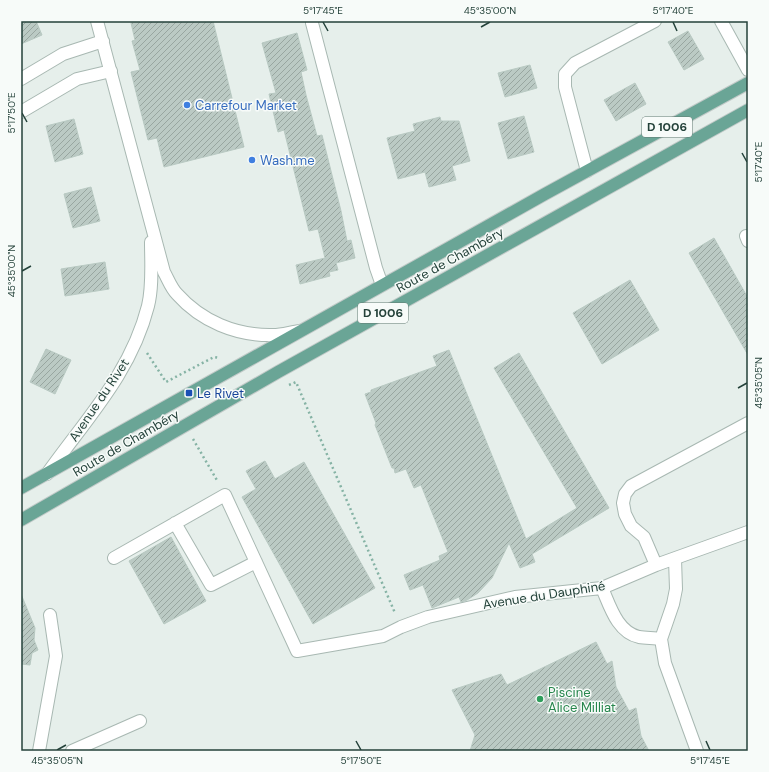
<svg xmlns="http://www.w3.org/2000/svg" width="769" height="772" viewBox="0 0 769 772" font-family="'DM Sans',sans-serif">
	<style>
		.building { fill: url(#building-hatch); stroke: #b8c9c2 }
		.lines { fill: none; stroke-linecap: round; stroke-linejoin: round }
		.minor-casing { stroke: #a8b8b2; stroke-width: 14 }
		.major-casing { stroke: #c2cac8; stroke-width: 14 }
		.path { stroke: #86b3a5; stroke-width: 2.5; stroke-dasharray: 2 3; stroke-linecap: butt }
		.minor { stroke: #fff; stroke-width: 12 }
		.major { stroke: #6aa596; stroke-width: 12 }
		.ticks { fill: none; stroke: #24423a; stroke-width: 1.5 }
		.shop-dot { fill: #3f7fe0; stroke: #f7fbf9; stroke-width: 1.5 }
		.transit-dot { fill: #1a4fb4; stroke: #f7fbf9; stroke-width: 1.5 }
		.leisure-dot { fill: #2e9e5b; stroke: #f7fbf9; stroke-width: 1.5 }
		.labels { text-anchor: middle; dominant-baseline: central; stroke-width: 3; stroke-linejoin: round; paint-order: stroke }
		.shield { fill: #f7fbf9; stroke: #637a73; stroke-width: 1 }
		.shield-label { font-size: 12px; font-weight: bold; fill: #24423a }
		.shop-label { font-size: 13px; fill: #366cbe; stroke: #f7fbf9; text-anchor: start }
		.street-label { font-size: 13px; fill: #24423a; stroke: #f7fbf9 }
		.transit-label { font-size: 13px; fill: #164399; stroke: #f7fbf9; text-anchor: start }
		.leisure-label { font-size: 13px; fill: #27864d; stroke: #f7fbf9; text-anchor: start }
		.neatline { fill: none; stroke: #24423a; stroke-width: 1.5 }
		.ticks-label { font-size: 10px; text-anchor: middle; fill: #24423a }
	</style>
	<defs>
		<pattern id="building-hatch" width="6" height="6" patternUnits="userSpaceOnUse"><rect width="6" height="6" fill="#bbcac4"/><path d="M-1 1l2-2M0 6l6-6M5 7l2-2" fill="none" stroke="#98a6a0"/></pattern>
	</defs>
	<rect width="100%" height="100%" fill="#e6efeb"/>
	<path class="building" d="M 21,21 L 36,21 L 42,35 L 21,44 Z
		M 140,21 L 213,21 L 244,147 L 164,167 L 157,138 L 148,140 L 131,72 L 140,70 L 132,41 L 135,40 L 131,23 Z
		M 688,31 L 704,59 L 684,70 L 668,42 Z
		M 297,33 L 307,70 L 301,72 L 306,95 L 317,136 L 322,135 L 341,211 L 347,241 L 351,240 L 355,258 L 336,263 L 338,270 L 329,272 L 330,276 L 300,284 L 296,265 L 325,258 L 318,229 L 309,231 L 284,130 L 278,132 L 269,94 L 276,93 L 262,43 Z
		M 530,65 L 537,88 L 505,97 L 498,73 Z
		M 635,83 L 646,104 L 616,121 L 604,100 Z
		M 524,116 L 534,152 L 508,159 L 498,123 Z
		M 440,117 L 441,121 L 459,121 L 470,161 L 452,166 L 456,180 L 429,187 L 425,172 L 398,179 L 387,138 L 415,131 L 413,124 Z
		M 74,119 L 83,154 L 55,162 L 46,126 Z
		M 91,187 L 100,221 L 73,228 L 64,194 Z
		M 714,238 L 748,298 L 748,355 L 689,253 Z
		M 105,262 L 109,289 L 65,296 L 61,269 Z
		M 630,280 L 659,330 L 602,364 L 573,313 Z
		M 46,349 L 71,360 L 55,394 L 30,382 Z
		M 449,350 L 526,539 L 577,508 L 494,368 L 519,353 L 609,508 L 532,554 L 535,562 L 520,568 L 509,543 L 492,578 L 478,593 L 467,600 L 461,602 L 459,597 L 432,608 L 423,585 L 410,590 L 404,575 L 440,560 L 439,556 L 448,552 L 421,485 L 414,488 L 406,469 L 395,473 L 394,468 L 392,468 L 375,425 L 376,423 L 365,394 L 371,392 L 371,390 L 437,366 L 433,356 Z
		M 265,461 L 275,479 L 304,462 L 375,588 L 313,624 L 242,497 L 256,489 L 246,471 Z
		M 171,537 L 206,601 L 164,624 L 129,561 Z
		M 21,594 L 35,628 L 34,640 L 38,650 L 32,653 L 30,665 L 21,664 Z
		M 596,642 L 607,664 L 612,661 L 616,687 L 629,711 L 636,708 L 641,736 L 649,751 L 470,751 L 475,735 L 452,690 L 501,674 L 507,685 Z"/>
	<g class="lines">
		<g class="minor-casing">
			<path id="minor" d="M 97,21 L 164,272 C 168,279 171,288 177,294 C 201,321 236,336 273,335 C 282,335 291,332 300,331
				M 721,21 L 748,70
				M 312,23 L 376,268 L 382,285
				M 21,79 L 63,54 L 103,41
				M 21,112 L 77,79 L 111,71
				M 587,171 L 565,87 L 565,74 L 575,63 L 655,21
				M 746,236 L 748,241
				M 47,474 C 86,419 131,373 148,306 C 153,286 151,262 151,242
				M 175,523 L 211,585 L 256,562
				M 114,558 L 225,495 L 297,651 L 383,636 L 401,627 L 428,617 L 515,597 L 602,588 L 656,565 L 748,532
				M 675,559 L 676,589 L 673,604 L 661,639 L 665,663 L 697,751
				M 656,565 L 644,537 L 631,526 L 625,514 L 623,503 L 625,494 L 631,486 L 748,423
				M 602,588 C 610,606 617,632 639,637 C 646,638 654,638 661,639
				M 39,751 L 56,656 L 50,615
				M 72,751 L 140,721"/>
		</g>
		<g class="major-casing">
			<path id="major" d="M 21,488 L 545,194 L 748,83
				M 21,520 L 278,372 L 748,110"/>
		</g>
		<path class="path" d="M 147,353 L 166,382 L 214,357 L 220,358
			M 289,385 L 296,382 L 395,613
			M 193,439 L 218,482"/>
		<use href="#minor" class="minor"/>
		<use href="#major" class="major"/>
	</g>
	<path class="ticks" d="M 323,22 L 328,31M 673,22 L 677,31M 481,27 L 490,22M 22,113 L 27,122M 742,153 L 747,162M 22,271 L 31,266M 738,388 L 747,383M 356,741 L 361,750M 706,741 L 710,750M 57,750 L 66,745"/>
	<g class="shop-dot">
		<circle cx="187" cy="105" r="4"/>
		<circle cx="252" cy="160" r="4"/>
	</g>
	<rect class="transit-dot" x="185" y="389" width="8" height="8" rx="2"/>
	<circle class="leisure-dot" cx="540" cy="699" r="4"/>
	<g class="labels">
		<g class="shield">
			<rect x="642" y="117" width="50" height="20" rx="3"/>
			<rect x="358" y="303" width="50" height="20" rx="3"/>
		</g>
		<g class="shield-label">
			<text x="667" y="127">D 1006</text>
			<text x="383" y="313">D 1006</text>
		</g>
		<g class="shop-label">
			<text x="195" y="105">Carrefour Market</text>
			<text x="260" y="160">Wash.me</text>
		</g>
		<g class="street-label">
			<text transform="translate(450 260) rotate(-29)">Route de Chambéry</text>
			<text transform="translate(99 400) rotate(-56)">Avenue du Rivet</text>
			<text transform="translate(126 443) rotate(-30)">Route de Chambéry</text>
			<text transform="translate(544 595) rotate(-9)">Avenue du Dauphiné</text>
		</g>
		<g class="transit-label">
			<text x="197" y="393">Le Rivet</text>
		</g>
		<g class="leisure-label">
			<text x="548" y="692">Piscine<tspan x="548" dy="15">Alice Milliat</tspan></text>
		</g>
	</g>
	<rect width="769" height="772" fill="none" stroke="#f7fbf9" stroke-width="44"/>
	<rect x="22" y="22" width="725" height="728" class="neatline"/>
	<g class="ticks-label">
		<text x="323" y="14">5°17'45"E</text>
		<text x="490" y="14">45°35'00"N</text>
		<text x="673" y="14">5°17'40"E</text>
		<text transform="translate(11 113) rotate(-90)" y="4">5°17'50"E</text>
		<text transform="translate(758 162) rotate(-90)" y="4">5°17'40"E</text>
		<text transform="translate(11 271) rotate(-90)" y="4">45°35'00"N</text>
		<text transform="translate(758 383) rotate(-90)" y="4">45°35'05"N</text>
		<text x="57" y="764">45°35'05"N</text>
		<text x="361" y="764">5°17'50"E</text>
		<text x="710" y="764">5°17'45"E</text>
	</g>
</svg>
